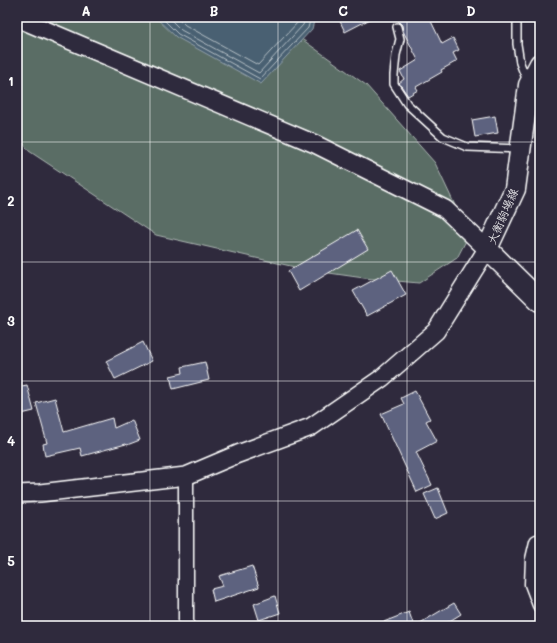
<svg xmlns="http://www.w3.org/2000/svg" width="557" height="643" viewBox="0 0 557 643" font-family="Mali,'Klee One',sans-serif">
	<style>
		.green { fill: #5a6d65; stroke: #acb6b2 }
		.water { fill: #496172; stroke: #92a0aa }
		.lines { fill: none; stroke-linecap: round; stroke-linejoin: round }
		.shore { stroke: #b6c0c7; stroke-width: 1 }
		.building { fill: #5d627f; stroke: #fff }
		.service-casing { stroke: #fff; stroke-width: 10 }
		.minor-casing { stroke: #fff; stroke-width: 17 }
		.tertiary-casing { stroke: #fff; stroke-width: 20 }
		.secondary-casing { stroke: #fff; stroke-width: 23 }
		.service { stroke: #2f2a3d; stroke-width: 7 }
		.minor { stroke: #2f2a3d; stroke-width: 14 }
		.tertiary { stroke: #2f2a3d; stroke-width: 17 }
		.secondary { stroke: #2f2a3d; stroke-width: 20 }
		.grid { fill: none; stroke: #fff; stroke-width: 1; stroke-opacity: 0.55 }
		.labels { text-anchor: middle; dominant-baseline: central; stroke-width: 3; stroke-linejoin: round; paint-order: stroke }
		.street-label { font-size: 12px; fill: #fff; stroke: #2f2a3d }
		.neatline { fill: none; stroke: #fff; stroke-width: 1.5 }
		.grid-label { font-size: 13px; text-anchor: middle; font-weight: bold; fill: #fff }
	</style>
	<rect width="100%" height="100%" fill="#2f2a3d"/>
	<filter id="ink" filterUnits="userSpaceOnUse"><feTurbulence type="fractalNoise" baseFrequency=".025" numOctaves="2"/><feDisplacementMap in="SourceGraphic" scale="8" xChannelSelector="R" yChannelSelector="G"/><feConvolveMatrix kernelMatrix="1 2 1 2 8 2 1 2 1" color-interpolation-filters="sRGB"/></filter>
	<g filter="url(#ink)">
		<path class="green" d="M 17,17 L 266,17 L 282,25 L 366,85 L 435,163 L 469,235 L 457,258 L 419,283 L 364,278 L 308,270 L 156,235 L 29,151 L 17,135 Z"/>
		<path class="water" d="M 155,17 L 315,17 L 312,29 L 261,84 L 176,37 Z"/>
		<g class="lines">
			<path class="shore" d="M 161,17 L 178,34 L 260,79 L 308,28 L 311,17
				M 168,17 L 181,30 L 259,73 L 303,25 L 306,17
				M 177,17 L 185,25 L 258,65 L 298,22 L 300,17"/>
		</g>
		<path class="building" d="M 338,17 L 374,17 L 345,32 Z
			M 396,17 L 429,17 L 442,44 L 453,38 L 459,50 L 453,53 L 457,61 L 441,70 L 442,72 L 416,87 L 418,90 L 408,96 L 399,83 L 404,79 L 400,71 L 418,60 L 403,31 L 402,25 L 399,22 Z
			M 495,116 L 498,133 L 475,137 L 472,120 Z
			M 357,230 L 368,249 L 299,291 L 288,271 Z
			M 392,270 L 406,295 L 367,316 L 353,291 Z
			M 143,342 L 152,361 L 115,379 L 106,361 Z
			M 205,362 L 209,380 L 173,389 L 170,376 L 183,373 L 182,367 Z
			M 27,385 L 34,411 L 17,415 L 17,387 Z
			M 415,391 L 430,419 L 426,421 L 437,441 L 416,452 L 432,485 L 417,492 L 381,414 L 404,404 L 401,398 Z
			M 55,398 L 64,432 L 112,418 L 114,428 L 132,420 L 140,440 L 127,445 L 126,444 L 82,456 L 80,448 L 45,456 L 43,444 L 47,443 L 36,403 Z
			M 438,488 L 448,513 L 435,519 L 424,494 Z
			M 252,566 L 259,587 L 214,602 L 211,589 L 223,586 L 219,576 Z
			M 275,596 L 280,613 L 259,620 L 254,604 Z
			M 454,603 L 461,614 L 448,622 L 450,626 L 415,626 Z
			M 409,612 L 414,626 L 376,626 L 376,625 Z"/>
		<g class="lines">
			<g class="service-casing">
				<path id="service" d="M 517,17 L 517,44 L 520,63 L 527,81
					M 397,27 L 400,39 L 396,55 L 394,75 L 394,84 L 407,104 L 443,137 L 467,147 L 519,149"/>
			</g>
			<g class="minor-casing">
				<path id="minor" d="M 186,476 L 186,626
					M 540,541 L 537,542 L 533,559 L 532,584 L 540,605"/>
			</g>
			<g class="tertiary-casing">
				<path id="tertiary" d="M 17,18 L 315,144 L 445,209 L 487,249 L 436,331 L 382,378 L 311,427 L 238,454 L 186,476 L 40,493 L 17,494"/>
			</g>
			<g class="secondary-casing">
				<path id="secondary" d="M 540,64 L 529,85 L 515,189 L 487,249 L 540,301"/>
			</g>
			<use href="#service" class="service"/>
			<use href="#minor" class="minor"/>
			<use href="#tertiary" class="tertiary"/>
			<use href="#secondary" class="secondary"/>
		</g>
	</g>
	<path class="grid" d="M 150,17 L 150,626M 278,17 L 278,626M 407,17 L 407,626M 17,142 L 540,142M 17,262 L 540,262M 17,381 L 540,381M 17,501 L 540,501"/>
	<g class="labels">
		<g class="street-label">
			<text transform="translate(502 216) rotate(-67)">大衡駒場線</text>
		</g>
	</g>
	<rect width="557" height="643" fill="none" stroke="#2f2a3d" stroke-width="44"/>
	<rect x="22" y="22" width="513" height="599" class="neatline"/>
	<g class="grid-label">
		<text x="86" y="16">A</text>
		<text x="214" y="16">B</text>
		<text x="343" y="16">C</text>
		<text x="471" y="16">D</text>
		<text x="11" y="86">1</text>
		<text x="11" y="206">2</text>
		<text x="11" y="326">3</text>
		<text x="11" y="446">4</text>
		<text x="11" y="566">5</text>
	</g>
</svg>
